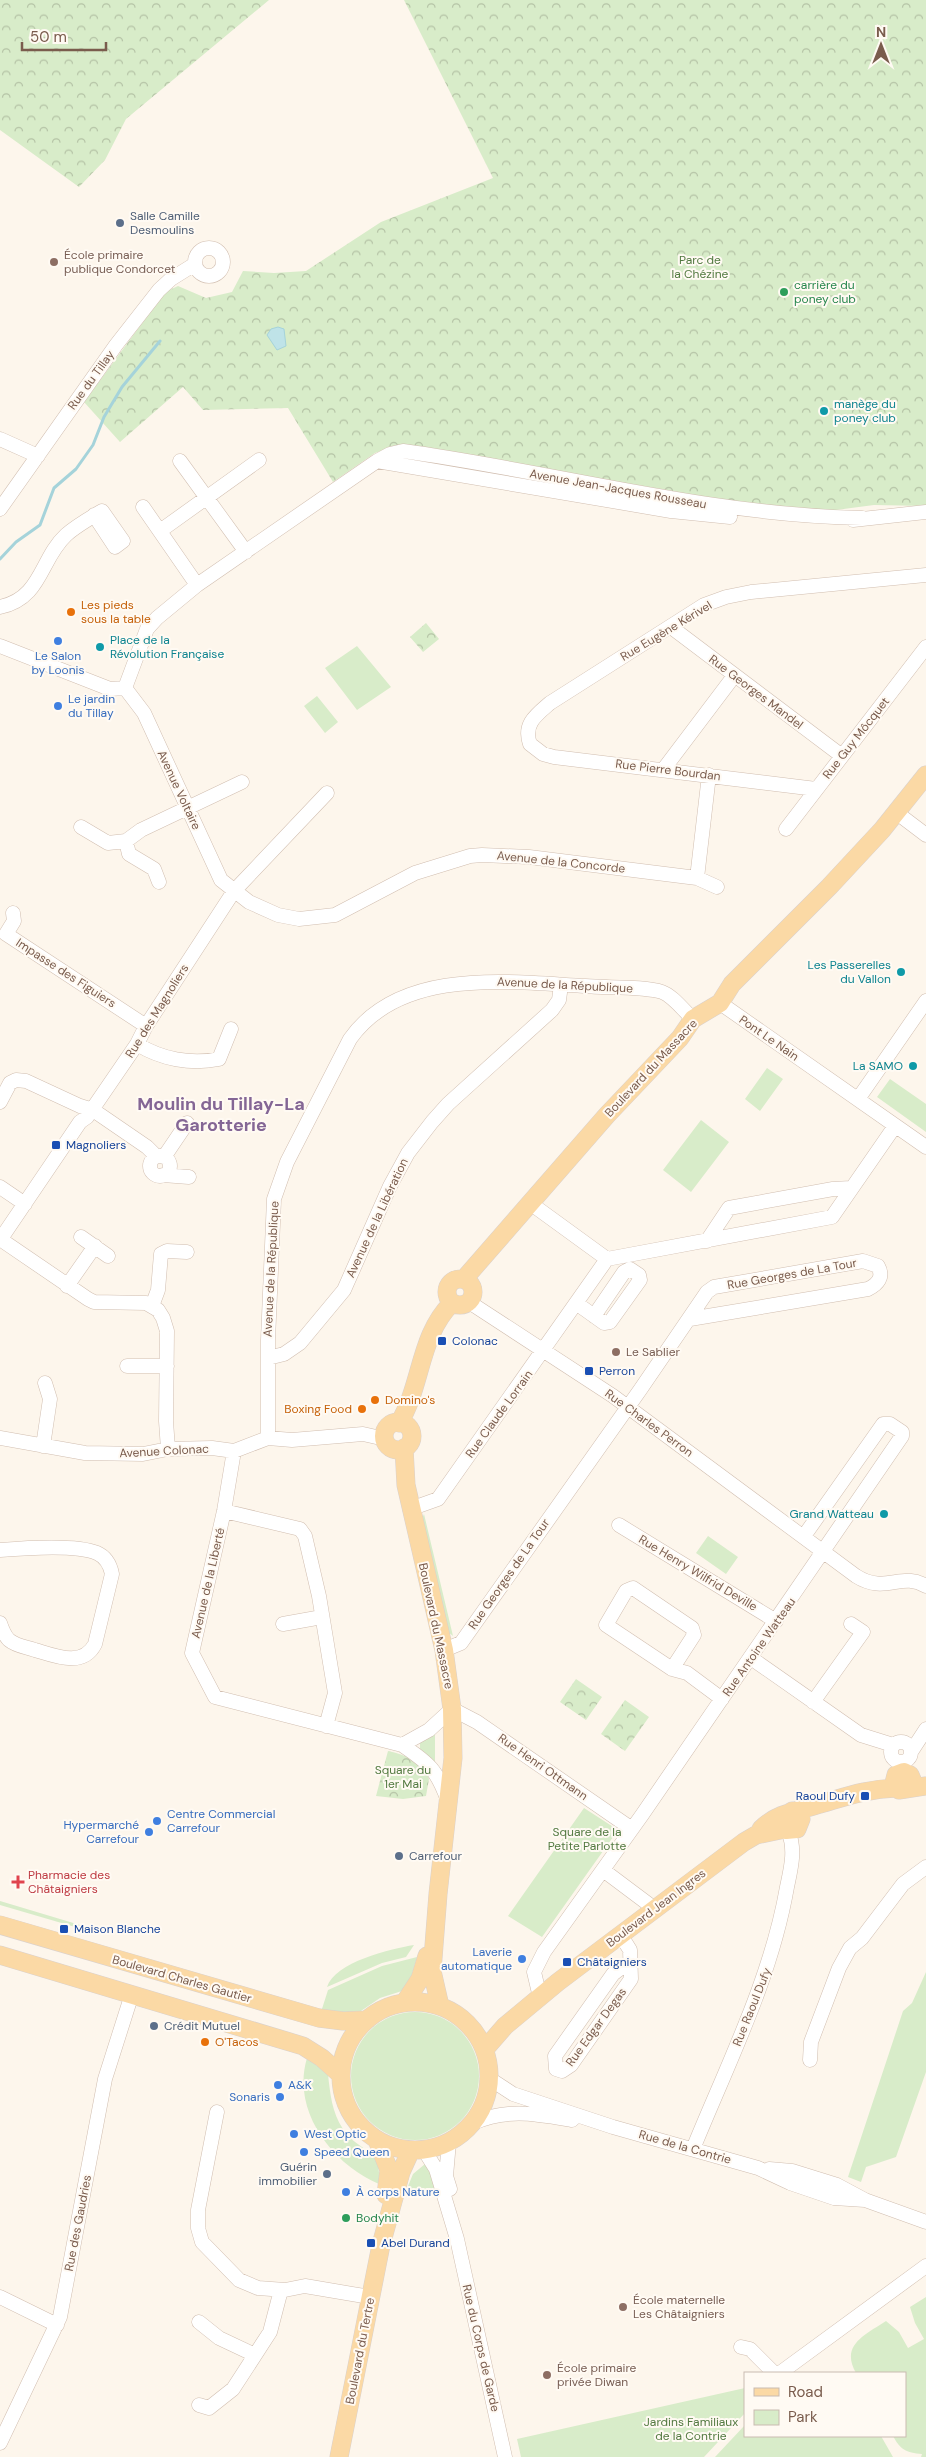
<svg xmlns="http://www.w3.org/2000/svg" width="926" height="2457" viewBox="0 0 926 2457" font-family="'DM Sans',sans-serif">
	<style>
		.green { fill: #d8ecc9 }
		.forest { fill: url(#forest-crowns) }
		.water { fill: #bfe3e8; stroke: #a5d3da }
		.lines { fill: none; stroke-linecap: round; stroke-linejoin: round }
		.stream { stroke: #a5d3da; stroke-width: 3 }
		.minor-casing { stroke: #d1beb0; stroke-width: 15 }
		.major-casing { stroke: #dad1cd; stroke-width: 19 }
		.minor { stroke: #fff; stroke-width: 14 }
		.major { stroke: #fbd9a5; stroke-width: 18 }
		.service-dot { fill: #5c6f8a; stroke: #fffaf3; stroke-width: 2 }
		.education-dot { fill: #8d6e63; stroke: #fffaf3; stroke-width: 2 }
		.leisure-dot { fill: #2e9e5b; stroke: #fffaf3; stroke-width: 2 }
		.culture-dot { fill: #0f9aa8; stroke: #fffaf3; stroke-width: 2 }
		.food-dot { fill: #e8710a; stroke: #fffaf3; stroke-width: 2 }
		.shop-dot { fill: #3f7fe0; stroke: #fffaf3; stroke-width: 2 }
		.transit-dot { fill: #1a4fb4; stroke: #fffaf3; stroke-width: 2 }
		.health-dot { fill: #e0444e; stroke: #fffaf3; stroke-width: 2 }
		.labels { text-anchor: middle; dominant-baseline: central; stroke-width: 4; stroke-linejoin: round; paint-order: stroke }
		.service-label { font-size: 12px; fill: #4e5e75; stroke: #fffaf3; text-anchor: start }
		.education-label { font-size: 12px; fill: #785e54; stroke: #fffaf3; text-anchor: start }
		.park-label { font-size: 12px; fill: #537a41; stroke: #fffaf3 }
		.leisure-label { font-size: 12px; fill: #27864d; stroke: #fffaf3; text-anchor: start }
		.street-label { font-size: 12px; fill: #7a5c4d; stroke: #fffaf3 }
		.culture-label { font-size: 12px; fill: #0d838f; stroke: #fffaf3; text-anchor: end }
		.food-label { font-size: 12px; fill: #c56008; stroke: #fffaf3; text-anchor: start }
		.shop-label { font-size: 12px; fill: #366cbe; stroke: #fffaf3; text-anchor: start }
		.transit-label { font-size: 12px; fill: #164399; stroke: #fffaf3; text-anchor: start }
		.health-label { font-size: 12px; fill: #be3a42; stroke: #fffaf3; text-anchor: start }
		.district-label { font-size: 18px; font-weight: bold; fill: #846695; stroke: #fffaf3 }
	</style>
	<defs>
		<pattern id="forest-crowns" width="20" height="18" patternUnits="userSpaceOnUse" patternTransform="scale(1.25)"><rect width="20" height="18" fill="#d8ecc9"/><path d="M2 6a3 3 0 1 1 6 0M12 15a3 3 0 1 1 6 0" fill="none" stroke="#b4c2a5"/></pattern>
	</defs>
	<rect width="100%" height="100%" fill="#fdf6ec"/>
	<path class="green" d="M 357,646 L 391,687 L 357,710 L 325,668 Z
		M 317,696 L 338,722 L 325,733 L 304,706 Z
		M 767,1068 L 783,1079 L 760,1111 L 745,1099 Z
		M 890,1079 L 926,1104 L 926,1132 L 877,1097 Z
		M 701,1120 L 729,1142 L 691,1192 L 663,1170 Z
		M 424,1514 L 453,1636 L 448,1632 L 422,1519 Z
		M 708,1536 L 738,1557 L 726,1574 L 696,1553 Z
		M 435,1728 L 435,1765 L 420,1752 L 420,1740 Z
		M 584,1808 L 618,1830 L 542,1937 L 508,1916 Z
		M 0,1901 L 100,1931 L 99,1934 L 0,1905 Z
		M 414,1945 L 406,1957 L 382,1963 L 327,1987 C 335,1962 390,1949 414,1945 Z
		M 417,1957 L 410,1981 L 402,1991 L 380,1998 L 358,2013 L 321,2012 L 328,1990 L 382,1966 Z
		M 926,1972 L 926,2072 L 896,2157 L 866,2167 L 861,2182 L 848,2177 L 903,2011 L 912,2003 Z
		M351 2076a64 64 0 1 1 128 0a64 64 0 1 1-128 0Z
		M 307,2058 L 328,2074 C 330,2093 332,2113 343,2129 C 361,2155 382,2146 379,2184 C 332,2164 291,2111 307,2058 Z
		M 425,2164 L 430,2169 L 436,2192 L 406,2191 L 413,2174 Z
		M 926,2297 L 926,2457 L 921,2457 L 922,2454 C 906,2453 900,2449 893,2436 L 905,2436 L 905,2373 L 856,2373 C 840,2345 865,2335 886,2321 L 899,2332 L 908,2348 L 924,2339 L 915,2323 L 910,2307 Z
		M 745,2388 L 745,2413 L 704,2457 L 521,2457 L 517,2439 Z
		M 745,2425 L 745,2436 L 881,2436 L 893,2457 L 715,2457 Z"/>
	<path class="forest" d="M 0,0 L 269,0 L 126,119 L 105,160 L 79,187 L 0,130 Z
		M 404,0 L 926,0 L 926,506 L 874,505 L 813,513 L 742,507 L 673,491 L 397,445 L 375,453 L 333,482 L 288,408 L 203,410 L 183,387 L 120,442 L 84,402 L 165,292 L 178,286 L 206,298 L 232,292 L 243,271 L 274,273 L 306,271 L 381,222 L 493,178 Z
		M 426,623 L 439,639 L 423,652 L 410,637 Z
		M 576,1679 L 602,1697 L 586,1720 L 560,1702 Z
		M 625,1700 L 649,1717 L 625,1751 L 601,1734 Z
		M 388,1751 C 405,1755 424,1761 429,1779 L 426,1796 L 403,1799 L 376,1796 Z"/>
	<path class="water" d="M 278,327 L 284,329 L 286,346 L 277,350 L 267,335 L 271,329 Z"/>
	<g class="lines">
		<path class="stream" d="M 0,559 L 16,542 L 40,525 L 54,488 L 76,469 L 93,445 L 104,417 L 122,387 L 160,341"/>
		<g class="minor-casing">
			<path id="minor" d="M195 262a14 14 0 1 1 28 0a14 14 0 1 1-28 0Z
				M 0,439 L 38,456
				M 180,461 L 246,552
				M 377,461 L 671,511 L 730,517
				M 143,507 L 197,585
				M 0,509 L 116,345 L 159,290 L 171,279 L 195,264
				M 853,520 L 926,512
				M 160,531 L 259,460
				M 0,607 C 42,598 40,559 66,535 C 76,526 90,518 102,511 L 123,541 L 115,547 L 94,515
				M 671,627 L 842,756
				M 0,646 L 110,689 L 125,688
				M 125,688 L 147,629 L 157,618 L 197,585 L 377,461 L 390,454 L 403,451 C 556,472 706,515 862,518
				M 125,688 L 144,713 L 221,880 L 249,902 L 278,915 L 299,919 L 335,915 L 415,873 L 470,856 L 482,855 L 529,857 L 697,878 L 709,775
				M 663,770 L 734,676
				M 816,789 L 554,757 L 543,754 L 530,744 C 523,724 536,715 550,703 L 704,605 L 726,597 L 751,592 L 926,575
				M 897,813 L 926,835
				M 81,827 L 108,843 L 126,841 L 141,830 L 242,782
				M 786,829 L 926,647
				M 126,841 L 129,854 L 154,869 L 159,882
				M 697,878 L 717,887
				M 13,913 L 14,921 L 6,934 L 146,1026
				M 720,1003 L 926,1147
				M 137,1044 C 161,1059 191,1065 219,1059 L 231,1029
				M 858,1099 L 926,1001
				M 0,1102 L 10,1083 L 16,1080 L 26,1081 L 80,1106 L 93,1110 L 147,1147 L 156,1156
				M150 1166a10 10 0 1 1 20 0a10 10 0 1 1-20 0Z
				M 164,1157 L 187,1123
				M 163,1175 L 189,1177
				M 0,1187 L 25,1204
				M 530,1203 L 607,1259
				M 81,1237 L 108,1256
				M 0,1239 L 88,1299 L 94,1302 L 146,1303 L 158,1310 L 163,1318 L 167,1331 L 166,1421 L 168,1449
				M 0,1240 L 80,1122 L 87,1117 L 137,1044 L 146,1026 L 234,891 L 327,793
				M 707,1241 L 729,1208 L 833,1189 L 851,1188
				M 67,1286 L 95,1246
				M 469,1302 L 613,1396 L 856,1576 C 886,1595 901,1571 926,1586
				M 576,1303 L 604,1323 L 610,1322 L 640,1280 L 639,1275 L 630,1269 L 624,1272 L 594,1316
				M 152,1306 L 158,1290 L 161,1254 L 167,1251 L 187,1252
				M 268,1358 L 284,1354 L 300,1343 L 344,1290 L 390,1186 L 408,1153 L 432,1122 L 448,1104 L 552,1010 L 559,1000 L 561,985
				M 127,1366 L 167,1366
				M 0,1438 L 85,1453 L 143,1454 L 168,1449 L 212,1448 L 234,1451 L 268,1438 L 292,1440 L 363,1434 L 385,1439
				M 268,1438 L 268,1340 L 274,1199 L 287,1162 L 350,1039 C 401,967 509,982 585,986 C 605,988 645,986 662,992 C 673,996 684,1011 693,1019
				M 43,1446 L 50,1399 L 45,1383
				M 234,1451 L 224,1511 L 192,1653 L 215,1697 L 402,1745 C 429,1763 437,1770 448,1801
				M 410,1509 L 438,1499 L 607,1259 L 832,1217 L 895,1126
				M 224,1511 L 300,1529 L 305,1536 L 319,1596 L 335,1693 L 326,1726
				M 619,1525 L 776,1621
				M 0,1550 C 24,1548 76,1544 97,1553 C 106,1557 110,1564 112,1574 L 95,1644 C 83,1668 55,1656 35,1650 C 26,1647 16,1646 9,1640 C 4,1635 2,1629 0,1623
				M 283,1624 L 322,1617
				M 444,1650 L 461,1643 L 640,1390 L 707,1292 L 714,1287 L 863,1261 L 878,1266 C 884,1277 878,1284 868,1289 L 690,1319
				M 751,1658 L 861,1735 L 893,1745
				M 672,1669 L 694,1635 L 692,1628 L 633,1588 L 626,1591 L 606,1625 L 672,1669 L 687,1673 L 722,1699
				M 813,1702 L 863,1632 L 851,1624
				M891 1752a10 10 0 1 1 20 0a10 10 0 1 1-20 0Z
				M 402,1745 L 429,1730 L 452,1709 L 477,1722 L 632,1829
				M 911,1752 L 926,1729
				M 603,1870 L 655,1909
				M 616,1939 L 625,1942 L 630,1950 L 631,1979 L 571,2065 L 562,2071 L 556,2069 L 555,2056 L 613,1974 L 630,1961
				M 539,1993 L 534,1972 L 544,1952 L 642,1815 L 902,1436 L 902,1432 L 890,1424 L 883,1424 L 804,1536
				M 810,2060 L 811,2042 L 839,1968 L 850,1948 L 862,1938 L 903,1884 L 926,1867
				M 490,2079 L 513,2094 L 613,2127 L 758,2168 L 790,2183 L 834,2198 L 865,2200
				M 217,2112 L 198,2210 L 198,2228 L 202,2242 L 239,2280 L 258,2288 L 285,2290 L 305,2286 L 370,2297
				M 473,2123 C 507,2108 536,2114 572,2120
				M 449,2142 L 446,2176 L 450,2189
				M 693,2149 C 728,2063 771,1979 787,1887 C 791,1868 796,1849 788,1831
				M 424,2150 L 436,2169 L 457,2239 L 505,2457
				M 769,2169 L 792,2171 L 837,2185 L 865,2200 L 926,2222
				M 0,2297 L 57,2325
				M 199,2322 L 219,2338 L 255,2355
				M 741,2347 L 750,2349 L 774,2373
				M 780,2373 L 926,2266
				M 199,2405 L 209,2408 L 233,2389 L 270,2332 L 281,2290
				M 0,2443 L 60,2317 L 105,2079 L 132,1994"/>
		</g>
		<g class="major-casing">
			<path id="major" d="M447 1292a13 13 0 1 1 26 0a13 13 0 1 1-26 0Z
				M 464,1279 L 607,1115 L 680,1038 L 693,1019 L 720,1003 L 732,984 L 829,887 L 882,830 L 926,775
				M384 1436a14 14 0 1 1 28 0a14 14 0 1 1-28 0Z
				M 399,1423 C 422,1386 419,1335 452,1303
				M 404,1448 L 406,1485 L 444,1650 L 452,1709 L 453,1758 L 438,1894 L 432,1971 L 440,2006
				M 910,1788 L 913,1782 L 910,1775 L 904,1772 L 896,1775 L 894,1783 L 899,1790 L 926,1786
				M 781,1820 L 786,1830 L 797,1829 L 801,1819 L 798,1814 L 792,1811
				M 761,1829 C 778,1812 799,1811 820,1804 C 848,1796 867,1789 896,1788
				M 0,1925 L 319,2018 L 343,2021 L 367,2020
				M 0,1955 L 303,2046 L 322,2058 L 341,2075
				M341 2076a74 74 0 1 1 148 0a74 74 0 1 1-148 0Z
				M 405,2002 L 420,1979 L 427,1956
				M 485,2049 L 505,2026 L 558,1982 L 744,1842 L 756,1835 L 785,1829
				M 377,2140 L 389,2170 L 386,2195
				M 339,2457 L 381,2245 L 401,2172 L 411,2150"/>
		</g>
		<use href="#minor" class="minor"/>
		<use href="#major" class="major"/>
	</g>
	<g class="service-dot">
		<circle cx="120" cy="223" r="5"/>
		<circle cx="399" cy="1856" r="5"/>
		<circle cx="154" cy="2026" r="5"/>
		<circle cx="327" cy="2174" r="5"/>
	</g>
	<g class="education-dot">
		<circle cx="54" cy="262" r="5"/>
		<circle cx="616" cy="1352" r="5"/>
		<circle cx="623" cy="2307" r="5"/>
		<circle cx="547" cy="2375" r="5"/>
	</g>
	<g class="leisure-dot">
		<circle cx="784" cy="292" r="5"/>
		<circle cx="346" cy="2218" r="5"/>
	</g>
	<g class="culture-dot">
		<circle cx="824" cy="411" r="5"/>
		<circle cx="100" cy="647" r="5"/>
		<circle cx="901" cy="972" r="5"/>
		<circle cx="913" cy="1066" r="5"/>
		<circle cx="884" cy="1514" r="5"/>
	</g>
	<g class="food-dot">
		<circle cx="71" cy="612" r="5"/>
		<circle cx="375" cy="1400" r="5"/>
		<circle cx="362" cy="1409" r="5"/>
		<circle cx="205" cy="2042" r="5"/>
	</g>
	<g class="shop-dot">
		<circle cx="58" cy="641" r="5"/>
		<circle cx="58" cy="706" r="5"/>
		<circle cx="157" cy="1821" r="5"/>
		<circle cx="149" cy="1832" r="5"/>
		<circle cx="522" cy="1959" r="5"/>
		<circle cx="278" cy="2085" r="5"/>
		<circle cx="280" cy="2097" r="5"/>
		<circle cx="294" cy="2134" r="5"/>
		<circle cx="304" cy="2152" r="5"/>
		<circle cx="346" cy="2192" r="5"/>
	</g>
	<g class="transit-dot">
		<rect x="51" y="1140" width="10" height="10" rx="2.5"/>
		<rect x="437" y="1336" width="10" height="10" rx="2.5"/>
		<rect x="584" y="1366" width="10" height="10" rx="2.5"/>
		<rect x="860" y="1791" width="10" height="10" rx="2.5"/>
		<rect x="59" y="1924" width="10" height="10" rx="2.5"/>
		<rect x="562" y="1957" width="10" height="10" rx="2.5"/>
		<rect x="366" y="2238" width="10" height="10" rx="2.5"/>
	</g>
	<path class="health-dot" d="M15.5 1874.5h5v5h5v5h-5v5h-5v-5h-5v-5h5z"/>
	<g class="labels">
		<g class="service-label">
			<text x="130" y="216">Salle Camille<tspan x="130" dy="14">Desmoulins</tspan></text>
			<text x="409" y="1856">Carrefour</text>
			<text x="164" y="2026">Crédit Mutuel</text>
			<text x="317" y="2167" text-anchor="end">Guérin<tspan x="317" dy="14">immobilier</tspan></text>
		</g>
		<g class="education-label">
			<text x="64" y="255">École primaire<tspan x="64" dy="14">publique Condorcet</tspan></text>
			<text x="626" y="1352">Le Sablier</text>
			<text x="633" y="2300">École maternelle<tspan x="633" dy="14">Les Châtaigniers</tspan></text>
			<text x="557" y="2368">École primaire<tspan x="557" dy="14">privée Diwan</tspan></text>
		</g>
		<g class="park-label">
			<text x="700" y="260">Parc de<tspan x="700" dy="14">la Chézine</tspan></text>
			<text x="403" y="1770">Square du<tspan x="403" dy="14">1er Mai</tspan></text>
			<text x="587" y="1832">Square de la<tspan x="587" dy="14">Petite Parlotte</tspan></text>
			<text x="691" y="2422">Jardins Familiaux<tspan x="691" dy="14">de la Contrie</tspan></text>
		</g>
		<g class="leisure-label">
			<text x="794" y="285">carrière du<tspan x="794" dy="14">poney club</tspan></text>
			<text x="356" y="2218">Bodyhit</text>
		</g>
		<g class="street-label">
			<text transform="translate(91 380) rotate(-54)">Rue du Tillay</text>
			<text transform="translate(618 489) rotate(10)">Avenue Jean-Jacques Rousseau</text>
			<text transform="translate(666 631) rotate(-31)">Rue Eugène Kérivel</text>
			<text transform="translate(756 692) rotate(37)">Rue Georges Mandel</text>
			<text transform="translate(856 738) rotate(-52)">Rue Guy Môcquet</text>
			<text transform="translate(668 770) rotate(7)">Rue Pierre Bourdan</text>
			<text transform="translate(179 790) rotate(65)">Avenue Voltaire</text>
			<text transform="translate(561 862) rotate(6)">Avenue de la Concorde</text>
			<text transform="translate(66 973) rotate(33)">Impasse des Figuiers</text>
			<text transform="translate(565 985) rotate(3)">Avenue de la République</text>
			<text transform="translate(157 1011) rotate(-58)">Rue des Magnoliers</text>
			<text transform="translate(769 1038) rotate(35)">Pont Le Nain</text>
			<text transform="translate(651 1068) rotate(-47)">Boulevard du Massacre</text>
			<text transform="translate(377 1218) rotate(-65)">Avenue de la Libération</text>
			<text transform="translate(271 1269) rotate(-87)">Avenue de la République</text>
			<text transform="translate(792 1274) rotate(-10)">Rue Georges de La Tour</text>
			<text transform="translate(499 1414) rotate(-54)">Rue Claude Lorrain</text>
			<text transform="translate(649 1423) rotate(36)">Rue Charles Perron</text>
			<text transform="translate(164 1451) rotate(-3)">Avenue Colonac</text>
			<text transform="translate(698 1573) rotate(31)">Rue Henry Wilfrid Deville</text>
			<text transform="translate(509 1574) rotate(-55)">Rue Georges de La Tour</text>
			<text transform="translate(208 1583) rotate(-77)">Avenue de la Liberté</text>
			<text transform="translate(436 1626) rotate(78)">Boulevard du Massacre</text>
			<text transform="translate(759 1647) rotate(-55)">Rue Antoine Watteau</text>
			<text transform="translate(543 1767) rotate(35)">Rue Henri Ottmann</text>
			<text transform="translate(656 1908) rotate(-37)">Boulevard Jean Ingres</text>
			<text transform="translate(182 1979) rotate(16)">Boulevard Charles Gautier</text>
			<text transform="translate(752 2007) rotate(-68)">Rue Raoul Dufy</text>
			<text transform="translate(596 2027) rotate(-54)">Rue Edgar Degas</text>
			<text transform="translate(685 2147) rotate(16)">Rue de la Contrie</text>
			<text transform="translate(78 2223) rotate(-79)">Rue des Gaudries</text>
			<text transform="translate(481 2348) rotate(77)">Rue du Corps de Garde</text>
			<text transform="translate(360 2351) rotate(-79)">Boulevard du Tertre</text>
		</g>
		<g class="culture-label">
			<text x="834" y="404" text-anchor="start">manège du<tspan x="834" dy="14">poney club</tspan></text>
			<text x="110" y="640" text-anchor="start">Place de la<tspan x="110" dy="14">Révolution Française</tspan></text>
			<text x="891" y="965">Les Passerelles<tspan x="891" dy="14">du Vallon</tspan></text>
			<text x="903" y="1066">La SAMO</text>
			<text x="874" y="1514">Grand Watteau</text>
		</g>
		<g class="food-label">
			<text x="81" y="605">Les pieds<tspan x="81" dy="14">sous la table</tspan></text>
			<text x="385" y="1400">Domino's</text>
			<text x="352" y="1409" text-anchor="end">Boxing Food</text>
			<text x="215" y="2042">O'Tacos</text>
		</g>
		<g class="shop-label">
			<text x="58" y="656" text-anchor="middle">Le Salon<tspan x="58" dy="14">by Loonis</tspan></text>
			<text x="68" y="699">Le jardin<tspan x="68" dy="14">du Tillay</tspan></text>
			<text x="167" y="1814">Centre Commercial<tspan x="167" dy="14">Carrefour</tspan></text>
			<text x="139" y="1825" text-anchor="end">Hypermarché<tspan x="139" dy="14">Carrefour</tspan></text>
			<text x="512" y="1952" text-anchor="end">Laverie<tspan x="512" dy="14">automatique</tspan></text>
			<text x="288" y="2085">A&amp;K</text>
			<text x="270" y="2097" text-anchor="end">Sonaris</text>
			<text x="304" y="2134">West Optic</text>
			<text x="314" y="2152">Speed Queen</text>
			<text x="356" y="2192">À corps Nature</text>
		</g>
		<g class="transit-label">
			<text x="66" y="1145">Magnoliers</text>
			<text x="452" y="1341">Colonac</text>
			<text x="599" y="1371">Perron</text>
			<text x="855" y="1796" text-anchor="end">Raoul Dufy</text>
			<text x="74" y="1929">Maison Blanche</text>
			<text x="577" y="1962">Châtaigniers</text>
			<text x="381" y="2243">Abel Durand</text>
		</g>
		<g class="health-label">
			<text x="28" y="1875">Pharmacie des<tspan x="28" dy="14">Châtaigniers</tspan></text>
		</g>
		<g class="district-label">
			<text x="221" y="1104">Moulin du Tillay-La<tspan x="221" dy="21">Garotterie</tspan></text>
		</g>
	</g>
	<rect x="744" y="2372" width="162" height="65" fill="#fffaf3" stroke="#cabbb1"/>
	<rect x="754" y="2388" width="25" height="8" fill="#fbd9a5" stroke="#cabbb1"/>
	<text x="788" y="2397" font-size="15" fill="#7a5c4d">Road</text>
	<rect x="754" y="2410" width="25" height="15" fill="#d8ecc9" stroke="#cabbb1"/>
	<text x="788" y="2422" font-size="15" fill="#7a5c4d">Park</text>
	<g transform="translate(881 45)" stroke="#fffaf3" stroke-width="4" paint-order="stroke">
	<path d="M0-4L9 19L0 12L-9 19Z" fill="#7a5c4d"/>
	<text y="-8" font-size="14" font-weight="bold" text-anchor="middle" fill="#7a5c4d">N</text>
	</g>
	<path d="M22 42v8h84v-8" fill="none" stroke="#7a5c4d" stroke-width="2.5"/>
	<text x="30" y="42" font-size="15" fill="#7a5c4d" stroke="#fffaf3" stroke-width="4" paint-order="stroke">50 m</text>
</svg>
